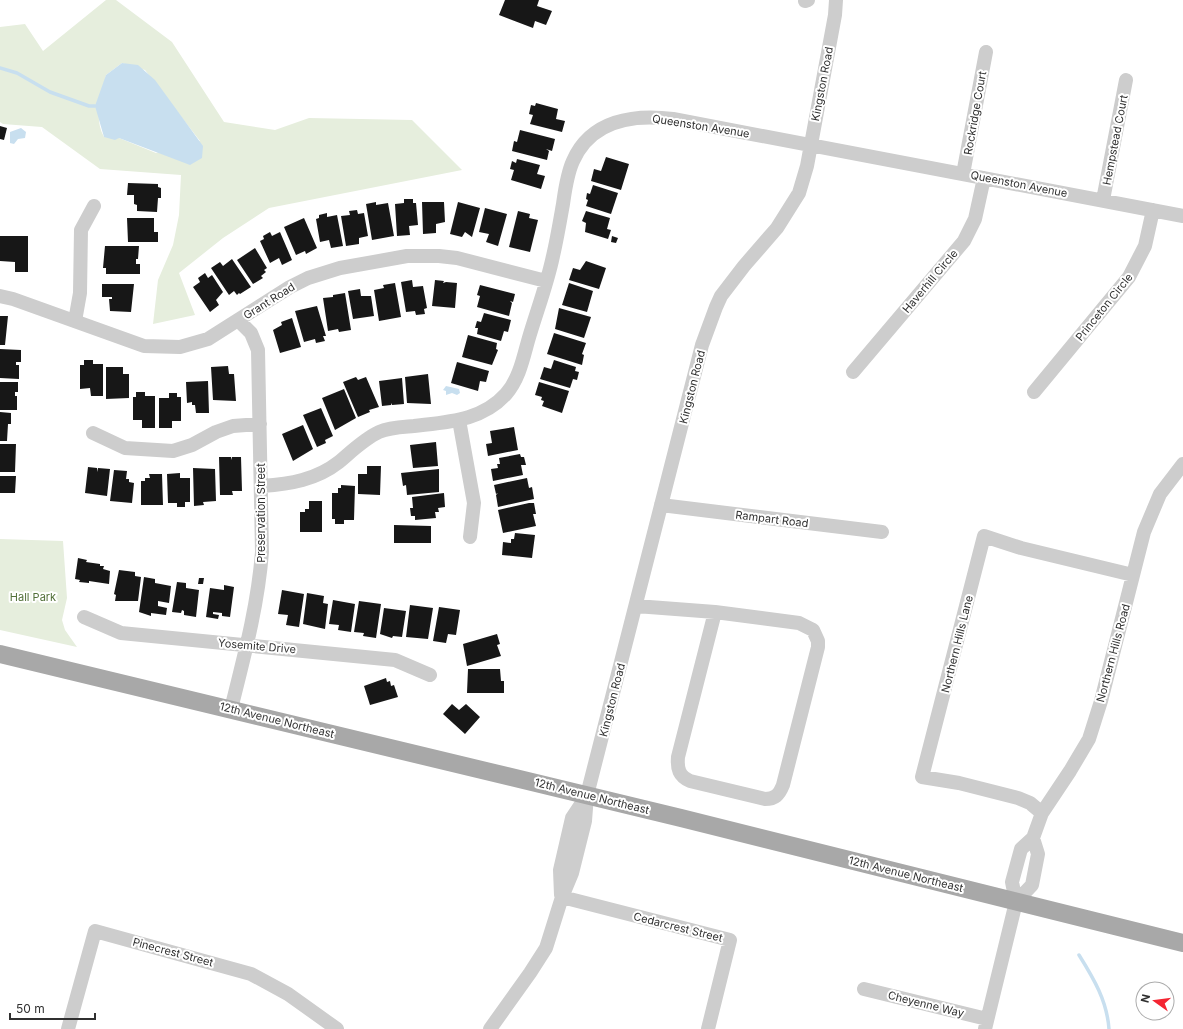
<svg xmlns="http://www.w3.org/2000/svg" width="1183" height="1029" viewBox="0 0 1183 1029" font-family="Inter,sans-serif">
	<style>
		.green { fill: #e6eedd; fill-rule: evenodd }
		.water { fill: #c8dfef }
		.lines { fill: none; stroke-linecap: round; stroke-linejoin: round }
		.stream { stroke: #c8dfef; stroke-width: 3.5 }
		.building { fill: #171717 }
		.minor { stroke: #cdcdcd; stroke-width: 14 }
		.major { stroke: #a8a8a8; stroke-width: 18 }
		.labels { text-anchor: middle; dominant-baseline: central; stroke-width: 4; stroke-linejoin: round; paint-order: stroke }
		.street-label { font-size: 11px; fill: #303030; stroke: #fff }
		.park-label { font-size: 11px; fill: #527039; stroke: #fff }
	</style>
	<rect width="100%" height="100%" fill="#fff"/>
	<path class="green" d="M 106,0 L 116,0 L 172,42 L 224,122 L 275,130 L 309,118 L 412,120 L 462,170 L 269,208 L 223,238 L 179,273 L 195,315 L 153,324 L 158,280 L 173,245 L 179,215 L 181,175 L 100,169 L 42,127 L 3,124 L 0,122 L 0,27 L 25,24 L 43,51 ZM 122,63 L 145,70 L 200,141 L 156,153 L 119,138 L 104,137 C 93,117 102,96 106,75 Z
		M 0,539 L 63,541 L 67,598 L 62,620 L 65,630 L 77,647 L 0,630 Z"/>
	<path class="water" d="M 122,63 L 138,65 L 155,80 L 203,146 L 202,158 L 190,165 L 119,138 L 115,140 L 104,137 L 95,106 L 106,75 Z
		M 21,128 L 26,132 L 25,138 L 18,139 L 14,144 L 10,143 L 10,132 Z
		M 446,386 L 459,389 L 460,393 L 457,395 L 452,393 L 446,395 L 446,391 L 443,390 Z"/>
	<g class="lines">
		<path class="stream" d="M 0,68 L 17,73 L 50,92 L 89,106 L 95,106
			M 1079,955 C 1094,979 1107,1001 1109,1029"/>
	</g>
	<path class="building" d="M 505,0 L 539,0 L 537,6 L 552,11 L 546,25 L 535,21 L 533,28 L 499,15 Z
		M 536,103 L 558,109 L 556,119 L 565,121 L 562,132 L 530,124 L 533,115 L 529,114 L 531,105 L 535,106 Z
		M 0,126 L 7,128 L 4,140 L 0,139 Z
		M 520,130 L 555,139 L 552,151 L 546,149 L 549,151 L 547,160 L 512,151 L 514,141 L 517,142 Z
		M 606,157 L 629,164 L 621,190 L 591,181 L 594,169 L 601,171 Z
		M 517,159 L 540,165 L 537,174 L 545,176 L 541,189 L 511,180 L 514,170 L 510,169 L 512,161 L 516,163 Z
		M 128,183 L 158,184 L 158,187 L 161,188 L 161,198 L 158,198 L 157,212 L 137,211 L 137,205 L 134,204 L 134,195 L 127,195 Z
		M 593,185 L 618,193 L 611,214 L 586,206 L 588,200 L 586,199 L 587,193 L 590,194 Z
		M 404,199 L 413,199 L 413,203 L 416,203 L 418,225 L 409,226 L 410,235 L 397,236 L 395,204 L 404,203 Z
		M 376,202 L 376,205 L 388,203 L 394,236 L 372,240 L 366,204 Z
		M 422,202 L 444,202 L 445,222 L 436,224 L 436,233 L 423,234 Z
		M 458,202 L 480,208 L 472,237 L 465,232 L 462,237 L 450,234 Z
		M 485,208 L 507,214 L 498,246 L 486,242 L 489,234 L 479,232 Z
		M 357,210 L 358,214 L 364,213 L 368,236 L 359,238 L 359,244 L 346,246 L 341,216 L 350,215 L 349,211 Z
		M 518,211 L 530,214 L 529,218 L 538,220 L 530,252 L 509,247 Z
		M 586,211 L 610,218 L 607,229 L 611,230 L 608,239 L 585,232 L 586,223 L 582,221 Z
		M 327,213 L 327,217 L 337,215 L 343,246 L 331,248 L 329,240 L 320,242 L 316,219 L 319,218 L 319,215 Z
		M 127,218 L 154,218 L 154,232 L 158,232 L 158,242 L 128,242 Z
		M 304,218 L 317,248 L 306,254 L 305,251 L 296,255 L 284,227 Z
		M 270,232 L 272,236 L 280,232 L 292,260 L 282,265 L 279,258 L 270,263 L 260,241 L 264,239 L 263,236 Z
		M 0,236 L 28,236 L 28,272 L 15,272 L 15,262 L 0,261 Z
		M 612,236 L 618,238 L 616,243 L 611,242 Z
		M 105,246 L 139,246 L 138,259 L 136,259 L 136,264 L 140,264 L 140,274 L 106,274 L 106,268 L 103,268 Z
		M 255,248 L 267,268 L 264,270 L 266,272 L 261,276 L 263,278 L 253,284 L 237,260 Z
		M 232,259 L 251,287 L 240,294 L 239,293 L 237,295 L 234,291 L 229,295 L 211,268 L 220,262 L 223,266 Z
		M 586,261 L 606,268 L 599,289 L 569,280 L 573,268 L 580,270 Z
		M 205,273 L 208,278 L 212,275 L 223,292 L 216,300 L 219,305 L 210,312 L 193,287 L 200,282 L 198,278 Z
		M 412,280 L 413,287 L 423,286 L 427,308 L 424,309 L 425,314 L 416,315 L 415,311 L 406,312 L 401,282 Z
		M 435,280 L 444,281 L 443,283 L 446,282 L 457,283 L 455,308 L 432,306 Z
		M 395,283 L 401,317 L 379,321 L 374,290 L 384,288 L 383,285 Z
		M 569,283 L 593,291 L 587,312 L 562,305 Z
		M 102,284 L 134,284 L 131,312 L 110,311 L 109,299 L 112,299 L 112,297 L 102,297 Z
		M 480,285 L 515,294 L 513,302 L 510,301 L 512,303 L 509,316 L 477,307 L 480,296 L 477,295 Z
		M 360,289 L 361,296 L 371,296 L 374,316 L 353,319 L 348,291 Z
		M 345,293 L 351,330 L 339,332 L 338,329 L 328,331 L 323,298 L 333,297 L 333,295 Z
		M 317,306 L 326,336 L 323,336 L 325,341 L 316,343 L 315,339 L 304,342 L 295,311 Z
		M 559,308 L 591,317 L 584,338 L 555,329 Z
		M 484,313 L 511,320 L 508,332 L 504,331 L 501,341 L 477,334 L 478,328 L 475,328 L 477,321 L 481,322 Z
		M 0,316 L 8,316 L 5,345 L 0,345 Z
		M 292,318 L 301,347 L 280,353 L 273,330 L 282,325 L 281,322 Z
		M 554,333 L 586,343 L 582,354 L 584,355 L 582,365 L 547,354 Z
		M 468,335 L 497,343 L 496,349 L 498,350 L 492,365 L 462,357 Z
		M 0,349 L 21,350 L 21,362 L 16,362 L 16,365 L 19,365 L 19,379 L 0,378 Z
		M 84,360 L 93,360 L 93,364 L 103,364 L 103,396 L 91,396 L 90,388 L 80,389 L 80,365 L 84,365 Z
		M 554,360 L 576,367 L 575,371 L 579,372 L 577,380 L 573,379 L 570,388 L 540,379 L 544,367 L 551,369 Z
		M 457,362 L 489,371 L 486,382 L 480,381 L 478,391 L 451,383 Z
		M 228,366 L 229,374 L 234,374 L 236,401 L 213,400 L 211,367 Z
		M 106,367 L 123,367 L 123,374 L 129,374 L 129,398 L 106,399 Z
		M 428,374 L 431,404 L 407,403 L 405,377 Z
		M 356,377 L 358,380 L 366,377 L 379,407 L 369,410 L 370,412 L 358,417 L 343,382 Z
		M 402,378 L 404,404 L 392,405 L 392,403 L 391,405 L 382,406 L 379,381 Z
		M 208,381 L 209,413 L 196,413 L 195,405 L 192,405 L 192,402 L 187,403 L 186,382 Z
		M 0,382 L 18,382 L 18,392 L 15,392 L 15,396 L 17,396 L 17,410 L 0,410 Z
		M 539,382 L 569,391 L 562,413 L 542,406 L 544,401 L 541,400 L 542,397 L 535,395 Z
		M 344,389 L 356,418 L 335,430 L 322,398 Z
		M 136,392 L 145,392 L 145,396 L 155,396 L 155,428 L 142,428 L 142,420 L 133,420 L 133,397 L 136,397 Z
		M 169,393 L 177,393 L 177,397 L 181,397 L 181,421 L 172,421 L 172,428 L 159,428 L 159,398 L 169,398 Z
		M 321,408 L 333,436 L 325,440 L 326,443 L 317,447 L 303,415 Z
		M 0,412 L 11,413 L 11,424 L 8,424 L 7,441 L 0,441 Z
		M 303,425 L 313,449 L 293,461 L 282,434 Z
		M 514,427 L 518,450 L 488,456 L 486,444 L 492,443 L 490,431 Z
		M 436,442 L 438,466 L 413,468 L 410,445 Z
		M 0,444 L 16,444 L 15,472 L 0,472 Z
		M 520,454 L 521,457 L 524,457 L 526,465 L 521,465 L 523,475 L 493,481 L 491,469 L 498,468 L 497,464 L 500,464 L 499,458 Z
		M 219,457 L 231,457 L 231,460 L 232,457 L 241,457 L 242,491 L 232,491 L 233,495 L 220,495 Z
		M 367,466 L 381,466 L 380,495 L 358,494 L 358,474 L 367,474 Z
		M 88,467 L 97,468 L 98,472 L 98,468 L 110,469 L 107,496 L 85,493 Z
		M 193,468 L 215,469 L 216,501 L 203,502 L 204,505 L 194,506 Z
		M 439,469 L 439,492 L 407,495 L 406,485 L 403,486 L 401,473 Z
		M 114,470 L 127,471 L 126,479 L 129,479 L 129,482 L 134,483 L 132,503 L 110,501 Z
		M 180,473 L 180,478 L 190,478 L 190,502 L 185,502 L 185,507 L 177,507 L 177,503 L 168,503 L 167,474 Z
		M 149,474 L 162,474 L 163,505 L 141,505 L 141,481 L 145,481 L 145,478 L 150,478 Z
		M 0,476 L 16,476 L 15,493 L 0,493 Z
		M 527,478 L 529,488 L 532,487 L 534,499 L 498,507 L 496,495 L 498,493 L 496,494 L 494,485 Z
		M 341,485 L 355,486 L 354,520 L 344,520 L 344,524 L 335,524 L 335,519 L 332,519 L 332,493 L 338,493 L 338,488 L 341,488 Z
		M 444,493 L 445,507 L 438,508 L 439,512 L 435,512 L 436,518 L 415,520 L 415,516 L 411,516 L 410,508 L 413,508 L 412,497 Z
		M 309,501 L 322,501 L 322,532 L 300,532 L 300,512 L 305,512 L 305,509 L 309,509 Z
		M 529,503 L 534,503 L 536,514 L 533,514 L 536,526 L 503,533 L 498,510 Z
		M 394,525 L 431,526 L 431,543 L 394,543 Z
		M 515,533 L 535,535 L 532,558 L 502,555 L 503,542 L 511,543 L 511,539 L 514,539 Z
		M 78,558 L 87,560 L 86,562 L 100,564 L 100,566 L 104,566 L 103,569 L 110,571 L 109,584 L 89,581 L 89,583 L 79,582 L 80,580 L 75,579 Z
		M 119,570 L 135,572 L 135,576 L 141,577 L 138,601 L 115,601 L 116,595 L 114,594 Z
		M 144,577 L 155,579 L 155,583 L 171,586 L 169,603 L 158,601 L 158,606 L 167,608 L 166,615 L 151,613 L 151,616 L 139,612 Z
		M 199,578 L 204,578 L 203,584 L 198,584 Z
		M 177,582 L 186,583 L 186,588 L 199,590 L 196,617 L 184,615 L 184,611 L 182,610 L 181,613 L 172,612 Z
		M 224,585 L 234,587 L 230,617 L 222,616 L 222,613 L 213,612 L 213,614 L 219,615 L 218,619 L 206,617 L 210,588 L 224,590 Z
		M 282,590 L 304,594 L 299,627 L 286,625 L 288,615 L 278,614 Z
		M 307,593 L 324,596 L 323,603 L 328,604 L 325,629 L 303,624 Z
		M 333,600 L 355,604 L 351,632 L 338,630 L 339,625 L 329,624 Z
		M 359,601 L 381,604 L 376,638 L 363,636 L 364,633 L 354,632 Z
		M 410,605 L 433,608 L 428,639 L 406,637 Z
		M 439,607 L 460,610 L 456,635 L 448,634 L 446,643 L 433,641 Z
		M 384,608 L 406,611 L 402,637 L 393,636 L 392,638 L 380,634 Z
		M 497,634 L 500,644 L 497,645 L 501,656 L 467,666 L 463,644 Z
		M 468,669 L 500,669 L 501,681 L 504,681 L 504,693 L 467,693 Z
		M 386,678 L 387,682 L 390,681 L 391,686 L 394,685 L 398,697 L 370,705 L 364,686 Z
		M 452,704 L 459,710 L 466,704 L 480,717 L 465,734 L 443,714 Z"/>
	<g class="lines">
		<path class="minor" d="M 805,1 L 808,0
			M 963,174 L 986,52
			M 1103,200 L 1126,80
			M 0,296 L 13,299 L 144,346 L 180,347 L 208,339 L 290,287 L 308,278 L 340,268 L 407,256 L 439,256 L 457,258 L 546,281
			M 75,321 L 80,293 L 81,230 L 94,206
			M 853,372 L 964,241 L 975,219 L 984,178
			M 1034,392 L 1129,277 L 1145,246 L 1153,210
			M 459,420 L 474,503 L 470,537
			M 93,433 L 125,448 L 173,451 L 192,445 L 216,432 L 233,426 L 260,424
			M 262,486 C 290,484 316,480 339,462 C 352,451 364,439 379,432 C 390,427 402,427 414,426 C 447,422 482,421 506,394 C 519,379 523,359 528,341 C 536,313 547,285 553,256 C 557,239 560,221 563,204 C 565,190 567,174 573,161 C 591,120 634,114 673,119 L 1183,216
			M 661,505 L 882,532
			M 636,606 L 715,612 L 799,623 L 813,630 L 818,641 L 818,647 L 783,785 C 779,795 775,799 765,799 L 690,781 C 679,776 677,769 678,757 L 715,612
			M 84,617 L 121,633 L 395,660 L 430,675
			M 231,709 C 244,657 258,605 262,552 L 258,350 L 251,333 L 239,321
			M 1042,813 L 1030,803 L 1018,798 L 959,783 L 922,777 L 984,536 L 1021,548 L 1133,575
			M 561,895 L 560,870 L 572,818 L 586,797
			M 562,897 L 730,940 L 708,1029
			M 1016,902 L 1032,885 L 1038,854 L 1033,838
			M 864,989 L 987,1019
			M 68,1029 L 95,931 L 251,974 L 288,994 L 337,1029
			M 490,1029 L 530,973 L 546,948 L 562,897 L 572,873 L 585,821 L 587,795 L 702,345 L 716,307 L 721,296 L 744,266 L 777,228 L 799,193 L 807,166 L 835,15 L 836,0
			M 985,1029 L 1016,902 L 1012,882 L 1021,849 L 1033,838 L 1042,813 L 1070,771 L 1089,739 L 1101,701 L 1144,532 L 1160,494 L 1183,464"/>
		<path class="major" d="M 0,654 L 681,818 L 1183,943"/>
	</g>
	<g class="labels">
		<g class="street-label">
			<text transform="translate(822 84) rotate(-79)">Kingston Road</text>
			<text transform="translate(975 113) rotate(-80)">Rockridge Court</text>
			<text transform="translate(701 126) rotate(9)">Queenston Avenue</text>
			<text transform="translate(1115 140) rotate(-79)">Hempstead Court</text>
			<text transform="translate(1019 184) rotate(11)">Queenston Avenue</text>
			<text transform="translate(930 281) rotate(-50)">Haverhill Circle</text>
			<text transform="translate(269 301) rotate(-32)">Grant Road</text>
			<text transform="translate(1104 307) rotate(-51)">Princeton Circle</text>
			<text transform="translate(692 387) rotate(-76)">Kingston Road</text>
			<text transform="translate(261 513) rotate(-90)">Preservation Street</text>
			<text transform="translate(772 519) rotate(7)">Rampart Road</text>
			<text transform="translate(957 644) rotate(-76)">Northern Hills Lane</text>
			<text transform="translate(257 646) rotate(5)">Yosemite Drive</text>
			<text transform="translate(1113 653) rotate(-75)">Northern Hills Road</text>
			<text transform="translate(612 700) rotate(-76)">Kingston Road</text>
			<text transform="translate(277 720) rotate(14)">12th Avenue Northeast</text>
			<text transform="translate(592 796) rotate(14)">12th Avenue Northeast</text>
			<text transform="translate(906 874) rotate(14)">12th Avenue Northeast</text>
			<text transform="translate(678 927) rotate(14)">Cedarcrest Street</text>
			<text transform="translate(173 952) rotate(15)">Pinecrest Street</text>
			<text transform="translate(926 1004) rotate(14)">Cheyenne Way</text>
		</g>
		<g class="park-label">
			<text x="33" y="597">Hall Park</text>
		</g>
	</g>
	<g transform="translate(1155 1001) rotate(284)"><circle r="19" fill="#ffffff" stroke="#acacac"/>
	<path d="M0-3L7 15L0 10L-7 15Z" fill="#f42532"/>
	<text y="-6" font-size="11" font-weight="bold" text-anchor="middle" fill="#303030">N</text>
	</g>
	<path d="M10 1013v6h85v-6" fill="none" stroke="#303030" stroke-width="2"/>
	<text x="16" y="1013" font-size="12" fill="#303030" stroke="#ffffff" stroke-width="3" paint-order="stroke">50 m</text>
</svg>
